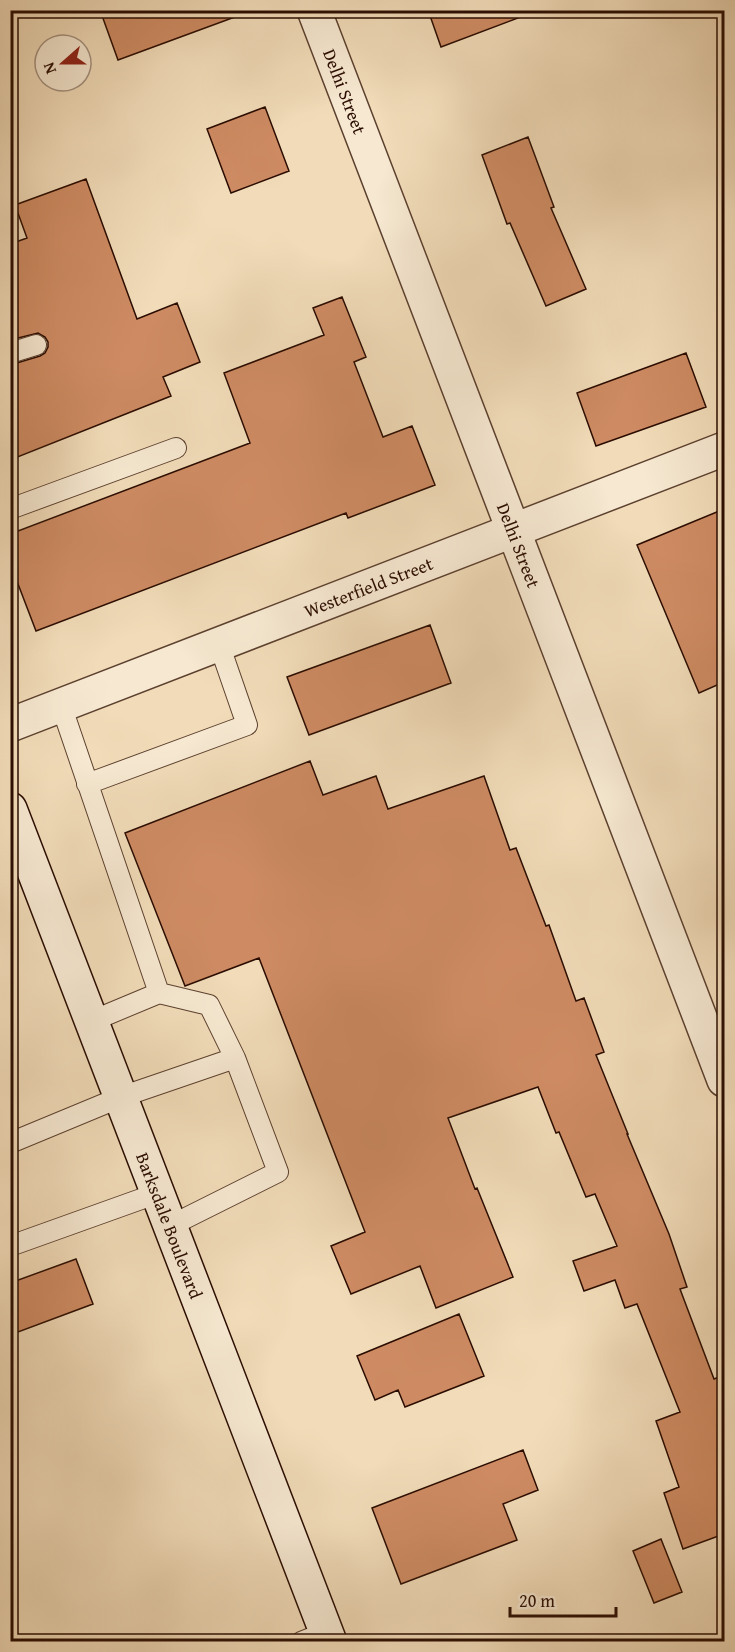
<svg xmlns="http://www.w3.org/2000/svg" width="735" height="1652" viewBox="0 0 735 1652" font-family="'Gentium Book Plus',serif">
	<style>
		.building { fill: #ce8b63; stroke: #2a0c01; stroke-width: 1.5 }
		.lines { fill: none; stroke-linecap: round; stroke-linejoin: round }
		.lane-casing { stroke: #5c402f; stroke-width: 22 }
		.street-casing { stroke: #5c402f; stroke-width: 36 }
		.secondary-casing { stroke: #2a0c01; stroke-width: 36 }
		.lane { stroke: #f6e8d1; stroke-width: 20 }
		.street { stroke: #f6e8d1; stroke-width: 33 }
		.secondary { stroke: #f6e8d1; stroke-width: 33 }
		.labels { text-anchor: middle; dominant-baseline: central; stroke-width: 4.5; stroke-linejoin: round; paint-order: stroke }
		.street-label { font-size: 18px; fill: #2a0c01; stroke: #f6e8d1 }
	</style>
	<rect width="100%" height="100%" fill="#f1dbb8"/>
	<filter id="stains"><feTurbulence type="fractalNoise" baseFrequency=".00333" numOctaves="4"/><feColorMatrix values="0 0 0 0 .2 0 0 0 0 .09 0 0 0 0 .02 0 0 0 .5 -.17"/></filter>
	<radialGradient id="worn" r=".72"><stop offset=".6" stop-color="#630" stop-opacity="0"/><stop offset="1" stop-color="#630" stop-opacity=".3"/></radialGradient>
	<path class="building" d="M 100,10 L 242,10 L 243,14 L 118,60 Z
		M 428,10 L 530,10 L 531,13 L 441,47 Z
		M 265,107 L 289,171 L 231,193 L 207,129 Z
		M 528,137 L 554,207 L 551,208 L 586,289 L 546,306 L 510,223 L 507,224 L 482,155 Z
		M 86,179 L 137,319 L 177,303 L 200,362 L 163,377 L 171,396 L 10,460 L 10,365 L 40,356 L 45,353 L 48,347 L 48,342 L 45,337 L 38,333 L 10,340 L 10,244 L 27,238 L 15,205 Z
		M 342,297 L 366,357 L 354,362 L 383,437 L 412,426 L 435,485 L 348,518 L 346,513 L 36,631 L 10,563 L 10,534 L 250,443 L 224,373 L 324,335 L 313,308 Z
		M 686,353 L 706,407 L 596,446 L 577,393 Z
		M 724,509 L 724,682 L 699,693 L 637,545 Z
		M 430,625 L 451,683 L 309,735 L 287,677 Z
		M 310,761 L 323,795 L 376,776 L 388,809 L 484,776 L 510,850 L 516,848 L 546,926 L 549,925 L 576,1001 L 584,998 L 604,1052 L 596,1055 L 628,1134 L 627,1134 L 669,1234 L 687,1287 L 680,1289 L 714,1379 L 719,1377 L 724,1393 L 724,1534 L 683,1549 L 664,1493 L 679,1487 L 656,1421 L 680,1412 L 637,1304 L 625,1308 L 615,1280 L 584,1291 L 573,1261 L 617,1246 L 595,1194 L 586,1197 L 559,1132 L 556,1133 L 538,1087 L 448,1118 L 475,1189 L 477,1188 L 513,1277 L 436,1308 L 420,1266 L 351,1294 L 331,1246 L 365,1232 L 259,958 L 185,986 L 125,833 Z
		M 76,1259 L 93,1304 L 10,1335 L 10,1283 Z
		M 459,1314 L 484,1376 L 405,1407 L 398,1390 L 375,1400 L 357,1356 Z
		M 523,1450 L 538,1490 L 503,1504 L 517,1540 L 401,1584 L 372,1508 Z
		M 661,1539 L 682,1592 L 654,1603 L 633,1551 Z"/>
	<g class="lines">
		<g class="lane-casing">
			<path id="lane" d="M 10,353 L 36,345
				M 10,509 L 176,448
				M 61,705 L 159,993 L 209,1005 L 235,1058
				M 87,784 L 247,725 L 219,644
				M 92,1021 L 159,993
				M 10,1143 L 121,1097 L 235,1058 L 278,1172 L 170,1226
				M 10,1246 L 158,1193
				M 301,1642 L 326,1632"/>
		</g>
		<g class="street-casing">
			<g id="street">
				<path id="s1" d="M 314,10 L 724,1080"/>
				<path id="s2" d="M 10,725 L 724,449"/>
			</g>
		</g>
		<g class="secondary-casing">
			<g id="secondary">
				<path id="s3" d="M 10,809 L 330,1642"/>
			</g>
		</g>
		<use href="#lane" class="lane"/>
		<use href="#street" class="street"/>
		<use href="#secondary" class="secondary"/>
	</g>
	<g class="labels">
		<g class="street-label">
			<text stroke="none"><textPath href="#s1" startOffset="87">Delhi Street</textPath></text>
			<text stroke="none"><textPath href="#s1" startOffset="573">Delhi Street</textPath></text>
			<text stroke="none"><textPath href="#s2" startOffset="384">Westerfield Street</textPath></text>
			<text stroke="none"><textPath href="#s3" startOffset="446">Barksdale Boulevard</textPath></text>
		</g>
	</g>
	<rect width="735" height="1652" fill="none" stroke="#f1dbb8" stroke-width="36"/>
	<rect x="12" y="12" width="711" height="1628" fill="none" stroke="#2a0c01" stroke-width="3"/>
	<rect x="18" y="18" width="699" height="1616" fill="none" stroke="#2a0c01" stroke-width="1.5"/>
	<g transform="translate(63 63) rotate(249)"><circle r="28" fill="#f6e8d1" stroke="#a4907e" stroke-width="1.5"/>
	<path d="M0-4.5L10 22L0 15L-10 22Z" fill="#8f2418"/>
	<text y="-9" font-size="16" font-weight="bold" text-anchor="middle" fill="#2a0c01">N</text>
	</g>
	<path d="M510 1607v9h106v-9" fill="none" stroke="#2a0c01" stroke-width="3"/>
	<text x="519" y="1607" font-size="18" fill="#2a0c01" stroke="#f6e8d1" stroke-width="4.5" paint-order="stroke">20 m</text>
	<rect width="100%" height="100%" filter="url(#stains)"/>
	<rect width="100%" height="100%" fill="url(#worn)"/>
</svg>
